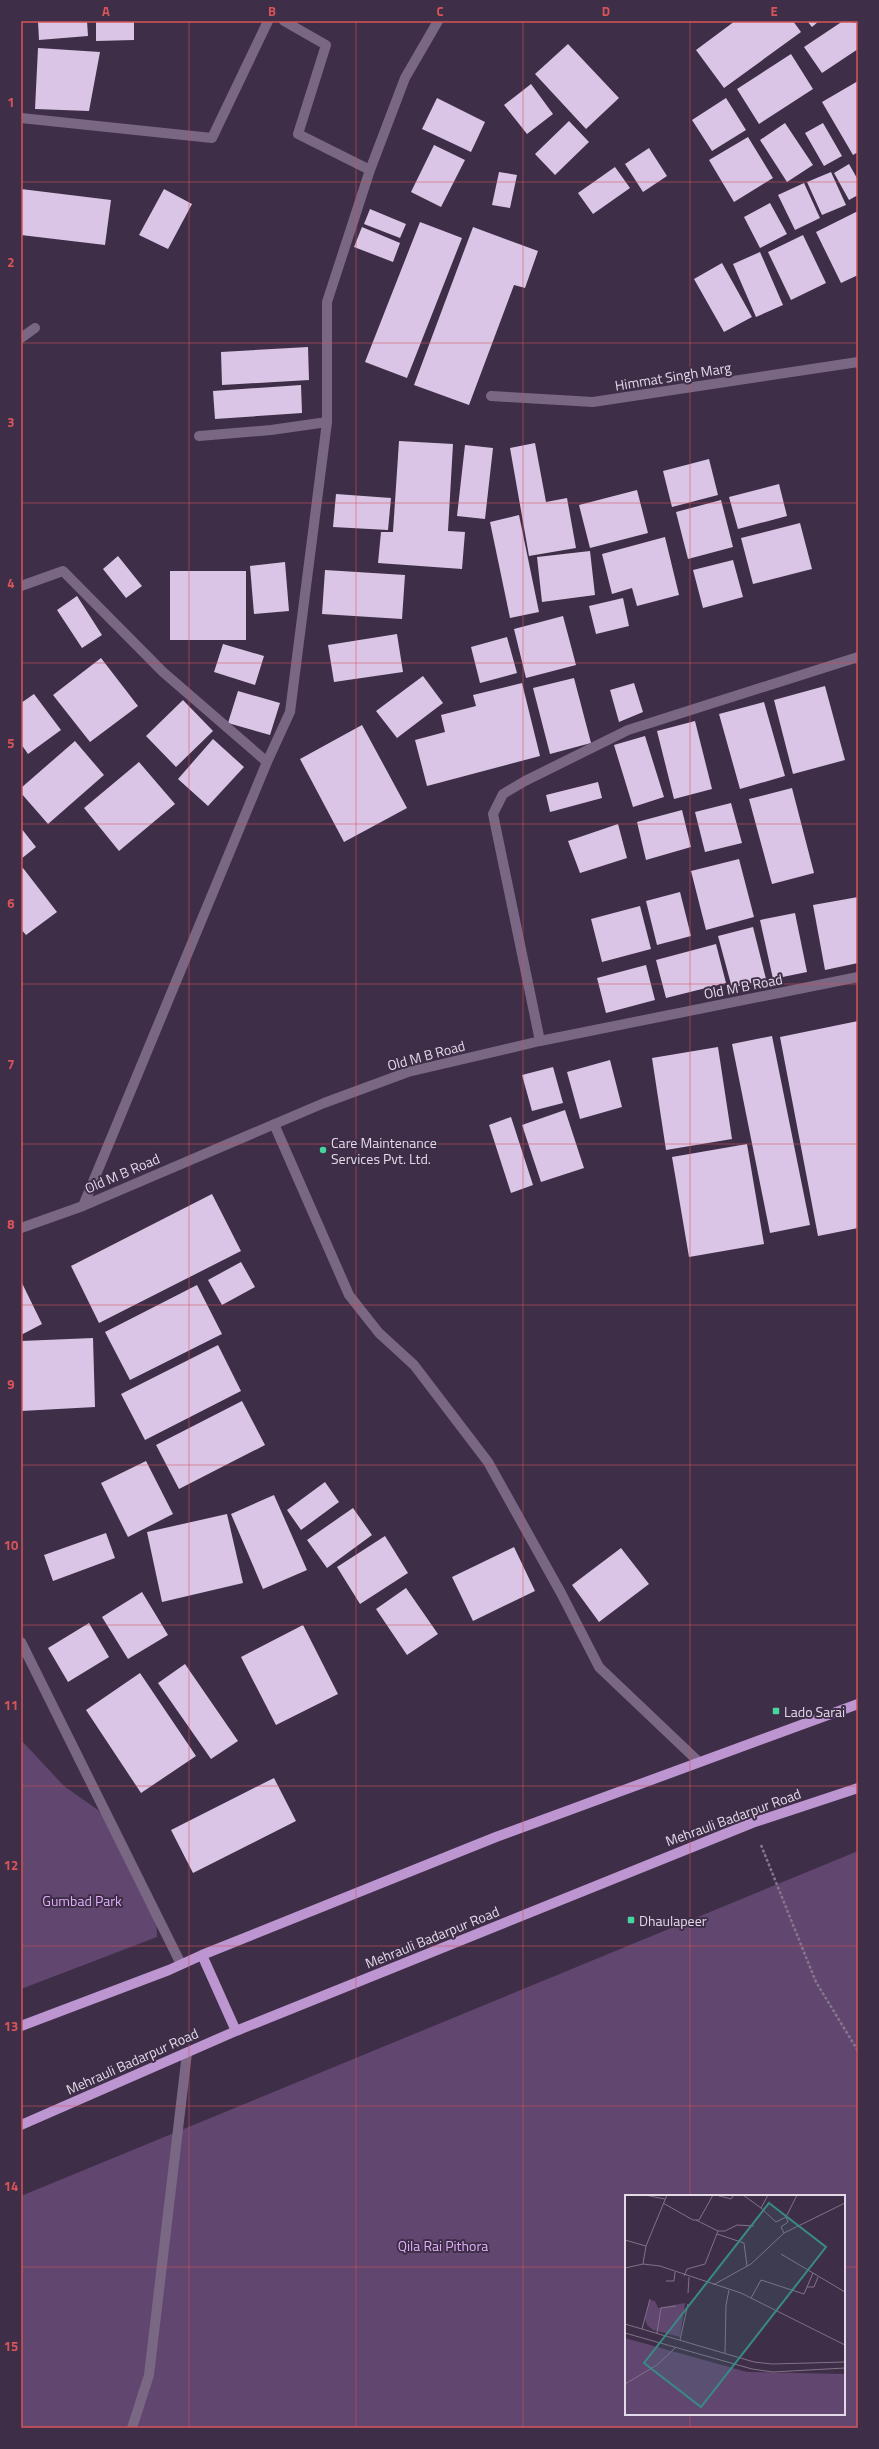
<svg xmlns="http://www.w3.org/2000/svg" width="879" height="2449" viewBox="0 0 879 2449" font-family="'Titillium Web',sans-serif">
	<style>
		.green { fill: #61466f; fill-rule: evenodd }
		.building { fill: #dac5e6 }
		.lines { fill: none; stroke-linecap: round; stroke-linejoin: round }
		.path { stroke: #84768c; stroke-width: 2.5; stroke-dasharray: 3 2; stroke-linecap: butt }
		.minor { stroke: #796784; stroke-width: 10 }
		.major { stroke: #bc95d1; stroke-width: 10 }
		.grid { fill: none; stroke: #d95458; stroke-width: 1; stroke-opacity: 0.55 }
		.poi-dot { fill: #48d49d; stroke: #3f2e48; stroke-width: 1.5 }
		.labels { text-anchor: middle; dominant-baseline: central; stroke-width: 4; stroke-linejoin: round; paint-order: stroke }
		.street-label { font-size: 14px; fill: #e3d9e9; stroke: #3f2e48 }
		.poi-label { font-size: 14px; fill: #e3d9e9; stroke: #3f2e48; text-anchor: start }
		.park-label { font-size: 14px; fill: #dfaff9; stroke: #3f2e48 }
		.inset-road { fill: none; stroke: #817288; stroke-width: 1 }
		.view { fill: #398a87; fill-opacity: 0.15; stroke: #398a87; stroke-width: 2 }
		.inset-edge { fill: none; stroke: #e3d9e9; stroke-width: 2 }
		.neatline { fill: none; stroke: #d95458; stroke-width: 1.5 }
		.grid-label { font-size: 13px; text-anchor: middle; font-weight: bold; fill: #d95458 }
	</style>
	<rect width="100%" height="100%" fill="#3f2e48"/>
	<path class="green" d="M 21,1740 L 64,1786 L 98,1810 L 120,1840 L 156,1910 L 157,1937 L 21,1989 Z
		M 858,1851 L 858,2428 L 21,2428 L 21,2196 ZM 626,2196 L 844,2196 L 844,2414 L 626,2414 Z"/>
	<path class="building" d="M 38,21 L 87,21 L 88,36 L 39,40 Z
		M 96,21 L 134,21 L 134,40 L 96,41 Z
		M 735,21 L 793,21 L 801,32 L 724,88 L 696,50 Z
		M 807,21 L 819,21 L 812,27 Z
		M 843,21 L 858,23 L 858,49 L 822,73 L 804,47 Z
		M 568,44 L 619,98 L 586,129 L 535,74 Z
		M 38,48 L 100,52 L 89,111 L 35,109 Z
		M 791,54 L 813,89 L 759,124 L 737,89 Z
		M 858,81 L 858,152 L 853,155 L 822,102 Z
		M 531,84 L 553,114 L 527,134 L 504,105 Z
		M 437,98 L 485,122 L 471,152 L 422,129 Z
		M 726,98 L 746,130 L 712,151 L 692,120 Z
		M 569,121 L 589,142 L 555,175 L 535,154 Z
		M 785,123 L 813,165 L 787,182 L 760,140 Z
		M 823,123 L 842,156 L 824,166 L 805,133 Z
		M 748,137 L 773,178 L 734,202 L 709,160 Z
		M 434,145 L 465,160 L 441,207 L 411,192 Z
		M 649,148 L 667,176 L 643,192 L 625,164 Z
		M 849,164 L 858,180 L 858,195 L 849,200 L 834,173 Z
		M 615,167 L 630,188 L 593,214 L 578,193 Z
		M 499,172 L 517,175 L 510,208 L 492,205 Z
		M 831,172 L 846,205 L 822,215 L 807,182 Z
		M 804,183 L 820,218 L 795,230 L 778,195 Z
		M 21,189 L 111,200 L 105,245 L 21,235 Z
		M 164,189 L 192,204 L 168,249 L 139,235 Z
		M 770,203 L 787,234 L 760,248 L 744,217 Z
		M 370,209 L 406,224 L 400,238 L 364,224 Z
		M 858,211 L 858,275 L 841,283 L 816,232 Z
		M 420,222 L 462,238 L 407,378 L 365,362 Z
		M 362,227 L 400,243 L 393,262 L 354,247 Z
		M 473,227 L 538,251 L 525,288 L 514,285 L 469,405 L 414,385 Z
		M 803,235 L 826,283 L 791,300 L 768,252 Z
		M 760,252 L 783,305 L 756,317 L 733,264 Z
		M 722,263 L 752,317 L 724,332 L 694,279 Z
		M 308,347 L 309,380 L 222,385 L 221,352 Z
		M 301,385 L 302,413 L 215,419 L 213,391 Z
		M 399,441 L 453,444 L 448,531 L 465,532 L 462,569 L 378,563 L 381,532 L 393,532 Z
		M 535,443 L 546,502 L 567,498 L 576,548 L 529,556 L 510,448 Z
		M 465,445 L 493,448 L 485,519 L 457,516 Z
		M 709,459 L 718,495 L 672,507 L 663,471 Z
		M 779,484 L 787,516 L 738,529 L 729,497 Z
		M 637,490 L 648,533 L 590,548 L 579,505 Z
		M 336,494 L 391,498 L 388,530 L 333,527 Z
		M 721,500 L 733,547 L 688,559 L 676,512 Z
		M 519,515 L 539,612 L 510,618 L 490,522 Z
		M 800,523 L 812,569 L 753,584 L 741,538 Z
		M 665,537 L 679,595 L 637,606 L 632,588 L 612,594 L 602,554 Z
		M 590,551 L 595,595 L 542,602 L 537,557 Z
		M 118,556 L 142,586 L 126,598 L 103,569 Z
		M 733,560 L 743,597 L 703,608 L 693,570 Z
		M 285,562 L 289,611 L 254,614 L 250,566 Z
		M 325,570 L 405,575 L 402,619 L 322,614 Z
		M 170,571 L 246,571 L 246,640 L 170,640 Z
		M 77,596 L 102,635 L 82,648 L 57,610 Z
		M 623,598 L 629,626 L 596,634 L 589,606 Z
		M 563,616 L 576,665 L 526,678 L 514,629 Z
		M 397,634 L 403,672 L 334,682 L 328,645 Z
		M 507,637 L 517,673 L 480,683 L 471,647 Z
		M 223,644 L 264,656 L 255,685 L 214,672 Z
		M 101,658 L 138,706 L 90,742 L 53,695 Z
		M 423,676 L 443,703 L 397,738 L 376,711 Z
		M 574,678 L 591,743 L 550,754 L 533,688 Z
		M 522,683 L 540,756 L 427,786 L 415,740 L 445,732 L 441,715 L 476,706 L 473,695 Z
		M 634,683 L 643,712 L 619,722 L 610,690 Z
		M 825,686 L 845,760 L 793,774 L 774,700 Z
		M 238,691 L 280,703 L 270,735 L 228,723 Z
		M 34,694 L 61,730 L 28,754 L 21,744 L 21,703 Z
		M 183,700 L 213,731 L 176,767 L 146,736 Z
		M 764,702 L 785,776 L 740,789 L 719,714 Z
		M 695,721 L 712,789 L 674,799 L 657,731 Z
		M 362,725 L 407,808 L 344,842 L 300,759 Z
		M 645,736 L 664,797 L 633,807 L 614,745 Z
		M 213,739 L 244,767 L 208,806 L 178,779 Z
		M 75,741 L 104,775 L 48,824 L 21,793 L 21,788 Z
		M 139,762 L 175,804 L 119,851 L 84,808 Z
		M 598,782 L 602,798 L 550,812 L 546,795 Z
		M 792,788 L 814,873 L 772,884 L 749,799 Z
		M 731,803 L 742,843 L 705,852 L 695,812 Z
		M 682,810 L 691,847 L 646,860 L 637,822 Z
		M 618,824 L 627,858 L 580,873 L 568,841 Z
		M 21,828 L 36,847 L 21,859 Z
		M 739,859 L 754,917 L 706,930 L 691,871 Z
		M 23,868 L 57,912 L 26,935 L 21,929 L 21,869 Z
		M 680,892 L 691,936 L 657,945 L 646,901 Z
		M 858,897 L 858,963 L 825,970 L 813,905 Z
		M 640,906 L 651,949 L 602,962 L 591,919 Z
		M 795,913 L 807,972 L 773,979 L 760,920 Z
		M 753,927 L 766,979 L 732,988 L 718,936 Z
		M 716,944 L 726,983 L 666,998 L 656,960 Z
		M 646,965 L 655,1000 L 606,1013 L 597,978 Z
		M 858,1021 L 858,1228 L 818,1236 L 780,1037 Z
		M 772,1036 L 810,1225 L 770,1233 L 732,1044 Z
		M 718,1047 L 732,1139 L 666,1150 L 652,1058 Z
		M 610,1060 L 622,1107 L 580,1119 L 567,1072 Z
		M 553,1067 L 563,1103 L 532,1111 L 522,1075 Z
		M 565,1110 L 584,1168 L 541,1182 L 522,1125 Z
		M 511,1117 L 533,1185 L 511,1193 L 489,1125 Z
		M 747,1144 L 764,1244 L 689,1257 L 672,1157 Z
		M 212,1194 L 241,1251 L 99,1323 L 71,1266 Z
		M 241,1262 L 255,1287 L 222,1305 L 208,1280 Z
		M 21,1281 L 42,1324 L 21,1335 Z
		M 197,1285 L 222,1334 L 130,1380 L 105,1332 Z
		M 93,1338 L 95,1407 L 21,1411 L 21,1341 Z
		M 218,1345 L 241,1391 L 145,1440 L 121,1394 Z
		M 242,1401 L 265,1445 L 179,1489 L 156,1445 Z
		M 146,1461 L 173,1514 L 128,1537 L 101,1483 Z
		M 325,1482 L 339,1502 L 301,1530 L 287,1510 Z
		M 274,1495 L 307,1570 L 263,1589 L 231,1514 Z
		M 353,1508 L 372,1535 L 327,1568 L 307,1540 Z
		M 227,1514 L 243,1583 L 162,1602 L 147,1532 Z
		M 106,1533 L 115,1558 L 53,1581 L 44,1555 Z
		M 385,1536 L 408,1573 L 360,1604 L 337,1567 Z
		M 514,1547 L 535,1591 L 473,1621 L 452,1577 Z
		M 621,1548 L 649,1584 L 599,1622 L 572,1585 Z
		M 406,1588 L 438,1634 L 407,1655 L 376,1609 Z
		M 142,1592 L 168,1635 L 128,1659 L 102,1617 Z
		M 89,1623 L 109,1657 L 68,1682 L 48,1648 Z
		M 303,1625 L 338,1694 L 276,1725 L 241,1657 Z
		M 185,1664 L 238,1741 L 211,1759 L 158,1683 Z
		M 140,1673 L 196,1756 L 141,1793 L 86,1710 Z
		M 274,1778 L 296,1821 L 193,1873 L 171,1830 Z"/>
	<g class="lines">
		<path class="path" d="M 761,1845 L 816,1982 L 858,2051"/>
		<path class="minor" d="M 284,21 L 326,45 L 298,134 L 370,170
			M 21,118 L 212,138 L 268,21
			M 21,338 L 35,328
			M 491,396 L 593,402 L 858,362
			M 199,436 L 271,430 L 327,422
			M 21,586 L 63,571 L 163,672 L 267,762
			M 540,1041 L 493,814 L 503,794 L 525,781 L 628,730 L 858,657
			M 274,1124 L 349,1295 L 379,1333 L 414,1365 L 488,1462 L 561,1593 L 599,1667 L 699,1762
			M 83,1206 L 267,762 L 290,712 L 327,422 L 327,302 L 370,170 L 405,78 L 438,21
			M 21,1228 L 83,1206 L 324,1103 L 408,1072 L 540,1041 L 858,977
			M 21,1642 L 181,1964
			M 132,2428 L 149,2375 L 187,2053"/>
		<path class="major" d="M 202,1955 L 236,2031
			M 21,2026 L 169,1970 L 202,1955 L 496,1837 L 858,1704
			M 21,2125 L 236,2031 L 752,1823 L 858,1788"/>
	</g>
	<path class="grid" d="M 189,21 L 189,2428M 356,21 L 356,2428M 523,21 L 523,2428M 690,21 L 690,2196M 21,182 L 858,182M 21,343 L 858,343M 21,503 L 858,503M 21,663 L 858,663M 21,824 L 858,824M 21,984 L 858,984M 21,1144 L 858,1144M 21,1305 L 858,1305M 21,1465 L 858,1465M 21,1625 L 858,1625M 21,1786 L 858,1786M 21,1946 L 858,1946M 21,2106 L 858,2106M 21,2267 L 626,2267M 844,2267 L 858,2267M 690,2414 L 690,2428"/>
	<g class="poi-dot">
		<circle cx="323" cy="1150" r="4"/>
		<rect x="772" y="1707" width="8" height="8" rx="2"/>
		<rect x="627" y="1916" width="8" height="8" rx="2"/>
	</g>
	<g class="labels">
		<g class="street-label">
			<text transform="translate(673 376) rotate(-9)">Himmat Singh Marg</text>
			<text transform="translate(743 986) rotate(-11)">Old M B Road</text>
			<text transform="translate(426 1055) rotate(-15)">Old M B Road</text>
			<text transform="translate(122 1173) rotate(-23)">Old M B Road</text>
			<text transform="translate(733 1817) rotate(-20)">Mehrauli Badarpur Road</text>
			<text transform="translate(432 1937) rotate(-22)">Mehrauli Badarpur Road</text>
			<text transform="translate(132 2061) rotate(-24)">Mehrauli Badarpur Road</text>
		</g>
		<g class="poi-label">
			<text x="331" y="1142">Care Maintenance<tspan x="331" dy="16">Services Pvt. Ltd.</tspan></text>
			<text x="784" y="1711">Lado Sarai</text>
			<text x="639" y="1920">Dhaulapeer</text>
		</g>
		<g class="park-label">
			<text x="82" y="1900">Gumbad Park</text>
			<text x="443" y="2245">Qila Rai Pithora</text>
		</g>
	</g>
	<g transform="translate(625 2195)">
		<rect width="220" height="220" fill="#3f2e48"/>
		<path d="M 25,105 L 30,106 L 33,113 L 60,108 L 55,142 L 28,135 L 22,130 L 20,124 ZM 0,143 L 122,177 L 220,179 L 220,220 L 0,220 Z" fill="#61466f"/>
		<path class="inset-road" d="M 20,0 L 40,4M 91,0 L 106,4 L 109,0M 118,0 L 136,13 L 143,0M 38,8 L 68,25 L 74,25 L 88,0M 136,13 L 151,27 L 161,22 L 172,0M 71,25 L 93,36 L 100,36 L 112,30 L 129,31M 159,38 L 156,32 L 163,27 L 161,22M 92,39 L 119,48 L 122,71M 0,45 L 21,51M 156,59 L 220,97M 18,69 L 21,51 L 42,0M 0,73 L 18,69 L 35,71 L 116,98 L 220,150M 59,81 L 62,74 L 80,69 L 93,36M 41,86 L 49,86 L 50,77M 88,90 L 126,69 L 159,38 L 220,8M 182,92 L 188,78M 63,98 L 64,82M 126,103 L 136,85 L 179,99 L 182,92 L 189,92 L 193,82M 0,129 L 129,167 L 147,169 L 220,167M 17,134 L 25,104M 0,138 L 127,174 L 148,177 L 220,173M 32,138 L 36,113 L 51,111M 55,145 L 63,109M 100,158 L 101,110 L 104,95M 0,189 L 32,170 L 51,152"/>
		<path class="view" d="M 144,8 L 201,52 L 76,212 L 19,168 Z"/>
		<rect width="220" height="220" class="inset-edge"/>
	</g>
	<rect width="879" height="2449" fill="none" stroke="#3f2e48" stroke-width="44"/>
	<rect x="22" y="22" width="835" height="2405" class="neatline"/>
	<g class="grid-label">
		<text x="106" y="16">A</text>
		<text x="272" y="16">B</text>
		<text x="440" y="16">C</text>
		<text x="606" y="16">D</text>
		<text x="774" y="16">E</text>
		<text x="11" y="107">1</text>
		<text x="11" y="267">2</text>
		<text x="11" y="427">3</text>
		<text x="11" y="588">4</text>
		<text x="11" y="748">5</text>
		<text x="11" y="908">6</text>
		<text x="11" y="1069">7</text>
		<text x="11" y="1229">8</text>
		<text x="11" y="1389">9</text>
		<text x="11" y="1550">10</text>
		<text x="11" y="1710">11</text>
		<text x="11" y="1870">12</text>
		<text x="11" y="2031">13</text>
		<text x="11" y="2191">14</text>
		<text x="11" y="2351">15</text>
	</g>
</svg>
